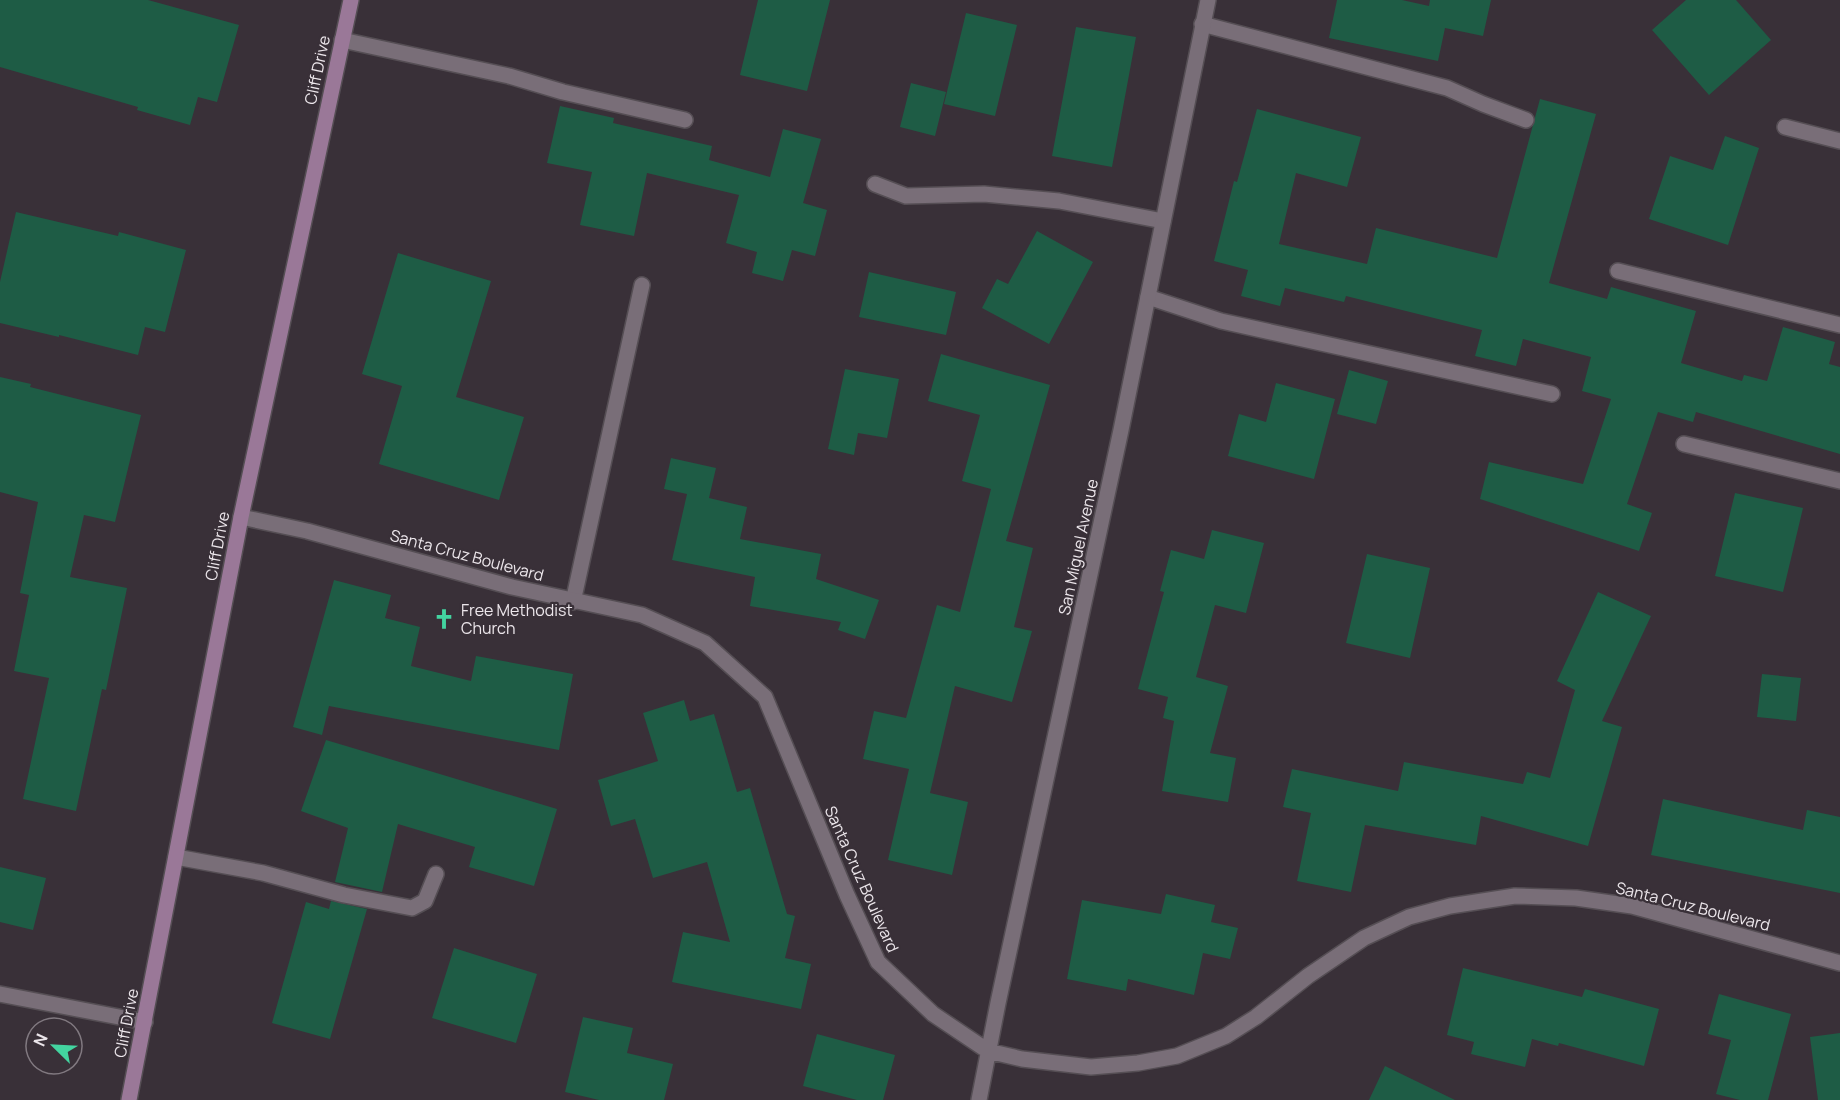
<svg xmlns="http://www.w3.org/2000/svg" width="1840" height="1100" viewBox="0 0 1840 1100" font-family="Manrope,sans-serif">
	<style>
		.building { fill: #1e5c45 }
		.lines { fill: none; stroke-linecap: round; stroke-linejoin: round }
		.lane-casing { stroke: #554e54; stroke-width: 18 }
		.street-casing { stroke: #554e54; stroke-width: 18 }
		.secondary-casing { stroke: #554e54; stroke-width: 18 }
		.lane { stroke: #796e78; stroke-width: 15 }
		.street { stroke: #796e78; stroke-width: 15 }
		.secondary { stroke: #9a7898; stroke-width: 15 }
		.labels { text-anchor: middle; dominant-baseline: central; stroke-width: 4.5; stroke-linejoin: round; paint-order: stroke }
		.street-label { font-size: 16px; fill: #ece6eb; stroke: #393038 }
		.poi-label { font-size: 16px; fill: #ece6eb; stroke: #393038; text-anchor: start }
	</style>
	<rect width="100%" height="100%" fill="#393038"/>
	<path class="building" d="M 0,0 L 148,0 L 239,25 L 217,102 L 198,97 L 190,125 L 137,110 L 138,107 L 0,67 Z
		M 758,0 L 830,0 L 807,91 L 740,75 Z
		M 1337,0 L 1402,0 L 1429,6 L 1430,0 L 1491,0 L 1483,36 L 1445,28 L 1438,61 L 1329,38 Z
		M 1686,0 L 1736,0 L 1771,40 L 1709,95 L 1652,30 Z
		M 966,13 L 1017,25 L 995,116 L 944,104 Z
		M 1076,27 L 1136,37 L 1112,167 L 1052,156 Z
		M 911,83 L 946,92 L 935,136 L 900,127 Z
		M 1540,99 L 1596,114 L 1549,283 L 1607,299 L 1611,287 L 1696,311 L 1681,363 L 1742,381 L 1744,375 L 1767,381 L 1783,327 L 1835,342 L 1829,364 L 1840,367 L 1840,454 L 1696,412 L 1693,422 L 1658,412 L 1627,504 L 1652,513 L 1639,551 L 1480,499 L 1489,462 L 1583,484 L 1611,399 L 1582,391 L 1591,357 L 1523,339 L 1516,366 L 1475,356 L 1482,330 L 1346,296 L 1344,302 L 1285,288 L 1280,306 L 1241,296 L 1248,270 L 1214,261 L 1234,181 L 1237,182 L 1257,109 L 1361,137 L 1347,187 L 1296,173 L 1279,244 L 1367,264 L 1376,228 L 1497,258 Z
		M 560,106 L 614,118 L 613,123 L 712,146 L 709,160 L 770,177 L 783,129 L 821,139 L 803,203 L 827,210 L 815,256 L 792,250 L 783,281 L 752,273 L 757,252 L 726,243 L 739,195 L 647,173 L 634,236 L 580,225 L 592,172 L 547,163 Z
		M 1725,136 L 1759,148 L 1728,245 L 1649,219 L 1670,156 L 1713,170 Z
		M 16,212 L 118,236 L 119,232 L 186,250 L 165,332 L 145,327 L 138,355 L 59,335 L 59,337 L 0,323 L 0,282 Z
		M 1037,231 L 1093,262 L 1049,344 L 982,308 L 997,279 L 1008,284 Z
		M 398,253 L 491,281 L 456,397 L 524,417 L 499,500 L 379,464 L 402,386 L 362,374 Z
		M 869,272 L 956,292 L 946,335 L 859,317 Z
		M 941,354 L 1050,385 L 1006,541 L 1033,548 L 1014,627 L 1032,631 L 1012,702 L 955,686 L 930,793 L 968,802 L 952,875 L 888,860 L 909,769 L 863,759 L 874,711 L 906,718 L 937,605 L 960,612 L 991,489 L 962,481 L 980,415 L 928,401 Z
		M 845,369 L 899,379 L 887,438 L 858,433 L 854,455 L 828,449 Z
		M 1349,370 L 1388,381 L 1376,424 L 1337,414 Z
		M 0,377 L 31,384 L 30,387 L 141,415 L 115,522 L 84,515 L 70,577 L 127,588 L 106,690 L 102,689 L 76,811 L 23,799 L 49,678 L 14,671 L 29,595 L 20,593 L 38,502 L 0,492 Z
		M 1276,383 L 1335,399 L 1314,479 L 1228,456 L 1239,414 L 1266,422 Z
		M 671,458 L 716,468 L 709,498 L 747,507 L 740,539 L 821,554 L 816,579 L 879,600 L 865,639 L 838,630 L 841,622 L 750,606 L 755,577 L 672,560 L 687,494 L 664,489 Z
		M 1735,493 L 1803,508 L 1783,592 L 1715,576 Z
		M 1212,530 L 1264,543 L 1246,613 L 1215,605 L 1196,677 L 1228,686 L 1210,753 L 1236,758 L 1228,802 L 1162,791 L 1174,721 L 1163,718 L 1168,697 L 1138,689 L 1164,592 L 1160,591 L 1171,550 L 1204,559 Z
		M 1367,554 L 1430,568 L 1410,658 L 1346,643 Z
		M 334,580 L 391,595 L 385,618 L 420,627 L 411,666 L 471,681 L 476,656 L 573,674 L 559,750 L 329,706 L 322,735 L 293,727 Z
		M 1598,592 L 1651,616 L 1602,721 L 1622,727 L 1588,846 L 1481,816 L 1476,845 L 1365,825 L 1351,892 L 1297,881 L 1311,813 L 1283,807 L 1292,769 L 1398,791 L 1404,762 L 1523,784 L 1527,772 L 1550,778 L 1575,690 L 1557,681 Z
		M 1762,674 L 1801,678 L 1796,721 L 1757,717 Z
		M 684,700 L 690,721 L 714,714 L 737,792 L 750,788 L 787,914 L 795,916 L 785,958 L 811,964 L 801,1009 L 672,982 L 683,932 L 730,942 L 707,862 L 653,878 L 635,819 L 611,826 L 598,780 L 658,761 L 643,713 Z
		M 326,740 L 557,809 L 534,886 L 469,867 L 475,847 L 398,824 L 382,892 L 335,882 L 348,828 L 301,811 Z
		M 1663,799 L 1803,830 L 1807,810 L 1840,817 L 1840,893 L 1651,855 Z
		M 0,867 L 46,878 L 33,930 L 0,922 Z
		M 1166,894 L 1215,905 L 1211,922 L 1238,928 L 1230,959 L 1203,953 L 1194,995 L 1128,979 L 1126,991 L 1067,979 L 1082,900 L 1161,914 Z
		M 331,901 L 367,909 L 330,1039 L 272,1023 L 306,902 L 329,909 Z
		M 454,948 L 537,974 L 516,1043 L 432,1018 Z
		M 1463,968 L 1582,997 L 1585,989 L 1659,1009 L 1644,1066 L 1559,1043 L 1558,1046 L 1532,1039 L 1525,1067 L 1471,1054 L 1474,1042 L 1447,1035 Z
		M 1719,994 L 1791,1014 L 1768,1100 L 1740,1100 L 1716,1094 L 1731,1040 L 1708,1034 Z
		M 583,1017 L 633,1028 L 627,1053 L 673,1064 L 664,1100 L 599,1100 L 565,1092 Z
		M 1840,1033 L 1840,1100 L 1818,1100 L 1810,1037 Z
		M 817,1034 L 895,1055 L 883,1100 L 857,1100 L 803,1086 Z
		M 1385,1066 L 1455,1100 L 1369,1100 Z"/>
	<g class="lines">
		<g class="lane-casing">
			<path id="lane" d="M 1202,24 L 1447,88 L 1483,104 L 1526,120
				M 342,40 L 509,76 L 563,92 L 685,120
				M 1785,127 L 1840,141
				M 875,184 L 906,196 L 984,194 L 1059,201 L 1163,221
				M 1618,271 L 1840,325
				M 1148,297 L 1221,321 L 1552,394
				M 1684,444 L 1840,481
				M 573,602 L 642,285
				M 176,857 L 263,873 L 344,895 L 412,908 L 425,901 L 436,874"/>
		</g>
		<g class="street-casing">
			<path id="street" d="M 241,517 L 307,531 L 512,587 L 642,615 L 705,643 L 765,697 L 847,895 L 878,962 L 933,1014 L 988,1051 L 1022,1059 L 1091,1067 L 1138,1063 L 1177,1056 L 1226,1036 L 1256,1017 L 1308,976 L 1364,938 L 1409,917 L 1450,906 L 1515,896 L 1576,898 L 1632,906 L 1840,963
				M 0,994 L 145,1022
				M 979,1100 L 998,1003 L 1121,430 L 1208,0"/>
		</g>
		<g class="secondary-casing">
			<path id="secondary" d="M 129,1100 L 241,517 L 351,0"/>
		</g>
		<use href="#lane" class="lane"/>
		<use href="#street" class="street"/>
		<use href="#secondary" class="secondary"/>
	</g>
	<defs>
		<g id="church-bare" transform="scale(1.62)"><path d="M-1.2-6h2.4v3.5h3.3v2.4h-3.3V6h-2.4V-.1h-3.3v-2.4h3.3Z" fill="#43d4a0" stroke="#393038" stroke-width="2.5" paint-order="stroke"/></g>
	</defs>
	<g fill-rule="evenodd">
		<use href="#church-bare" x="444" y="619"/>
	</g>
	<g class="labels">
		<g class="street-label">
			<text transform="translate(317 70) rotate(-78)">Cliff Drive</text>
			<text transform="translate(217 546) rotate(-79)">Cliff Drive</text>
			<text transform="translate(1078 547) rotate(-78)">San Miguel Avenue</text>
			<text transform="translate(467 555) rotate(15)">Santa Cruz Boulevard</text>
			<text transform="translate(862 879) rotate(66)">Santa Cruz Boulevard</text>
			<text transform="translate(1693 906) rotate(14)">Santa Cruz Boulevard</text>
			<text transform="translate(126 1023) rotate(-79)">Cliff Drive</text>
		</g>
		<g class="poi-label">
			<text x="461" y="610">Free Methodist<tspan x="461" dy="18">Church</tspan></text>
		</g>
	</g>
	<g transform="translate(54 1046) rotate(294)"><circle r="28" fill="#393038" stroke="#817980" stroke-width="1.5"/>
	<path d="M0-4.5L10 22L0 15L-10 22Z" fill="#43d4a0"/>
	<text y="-9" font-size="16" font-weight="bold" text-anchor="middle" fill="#ece6eb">N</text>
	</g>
</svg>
